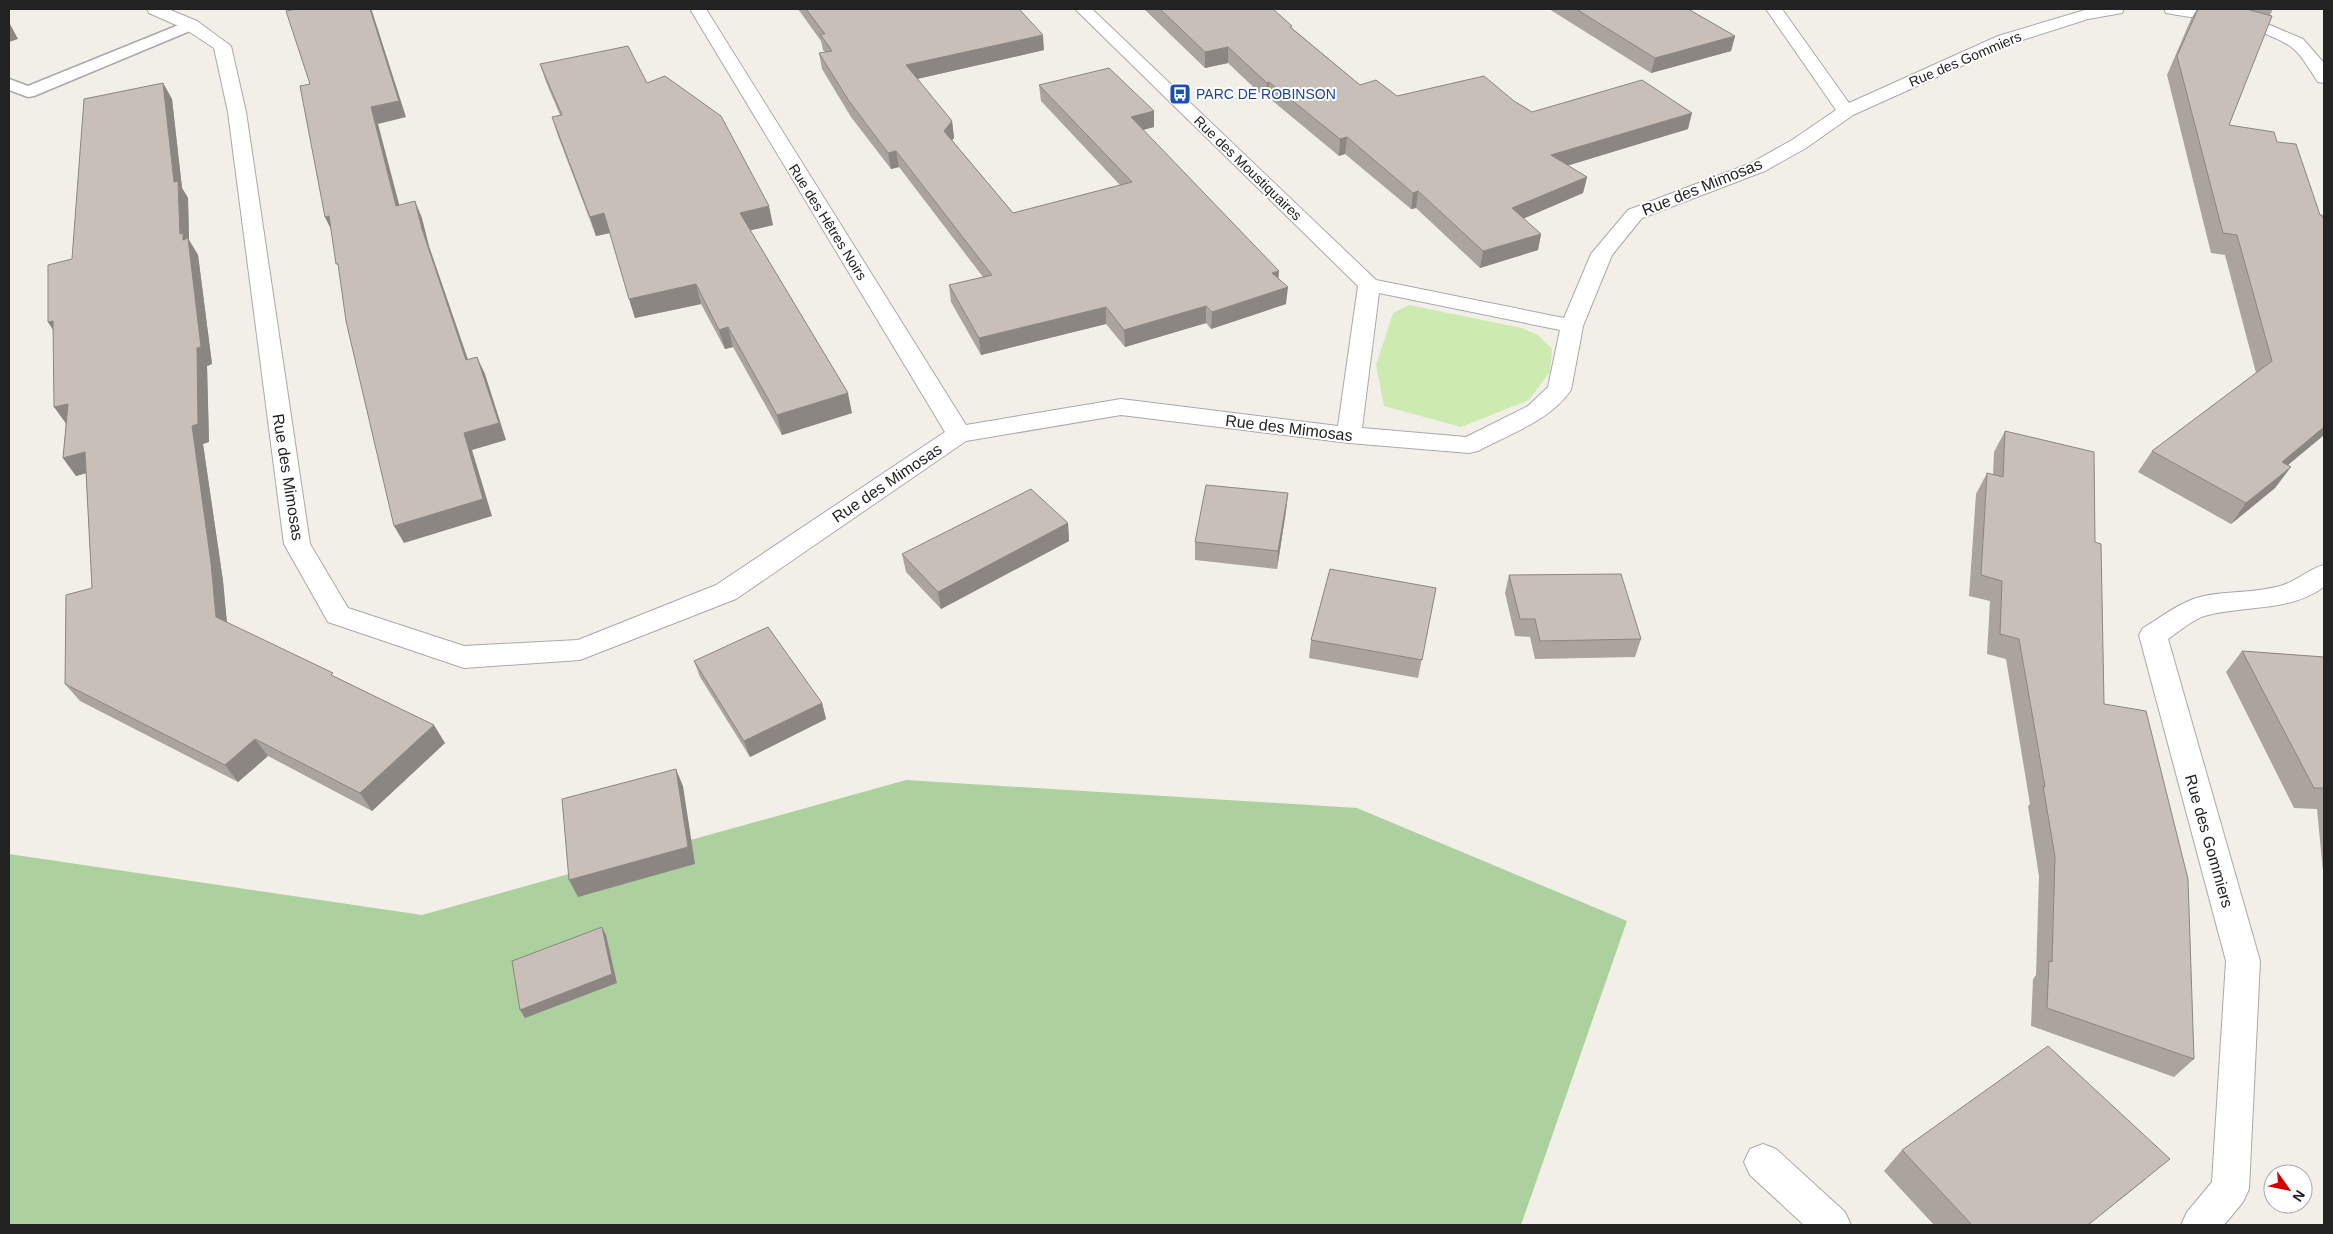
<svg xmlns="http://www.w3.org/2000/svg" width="2333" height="1234" viewBox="0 0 2333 1234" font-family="Helvetica,sans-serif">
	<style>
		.grass { fill: #cdebb0 }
		.forest { fill: #add19e }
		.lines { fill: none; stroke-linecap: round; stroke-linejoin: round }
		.service-casing { stroke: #a9a9a9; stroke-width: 3 }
		.minor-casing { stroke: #a9a9a9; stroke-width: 2 }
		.service { fill: #fff; fill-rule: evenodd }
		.minor { fill: #fff; fill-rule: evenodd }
		.wall { fill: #aba49e }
		.shaded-wall { fill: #8b8681 }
		.building { fill: #c7bfb8; stroke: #8b8681 }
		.labels { text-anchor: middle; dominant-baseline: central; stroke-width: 4; stroke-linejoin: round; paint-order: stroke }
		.far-street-label { font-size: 14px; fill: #222; stroke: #fff }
		.far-transit-label { font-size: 14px; fill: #164399; stroke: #fff; text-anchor: start }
		.street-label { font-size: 16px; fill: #222; stroke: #fff }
	</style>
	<rect width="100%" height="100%" fill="#f2efe9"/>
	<path class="grass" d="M 1409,305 L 1522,328 L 1538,335 L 1552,349 L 1550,372 L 1529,400 L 1461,427 L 1384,406 L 1376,365 L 1393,313 Z"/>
	<path class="forest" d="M 906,780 L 1357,808 L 1627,921 L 1521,1225 L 9,1225 L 9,854 L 422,915 Z"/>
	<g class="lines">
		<g class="service-casing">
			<path id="service" d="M 191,20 L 197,22 L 199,25 L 197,28 L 34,96 L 28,97 L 9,90 L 9,79 L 28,86 Z"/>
		</g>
		<g class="minor-casing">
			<path id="minor" d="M 147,9 L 168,9 L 197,21 L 231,46 L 246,112 L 310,544 L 348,608 L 464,646 L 578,640 L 716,585 L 945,432 L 690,9 L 706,9 L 966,425 L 1121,399 L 1338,426 L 1358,286 L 1075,9 L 1092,9 L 1376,280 L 1564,318 L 1591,254 L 1628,210 L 1751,163 L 1792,140 L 1836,110 L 1766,9 L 1782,9 L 1849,103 L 1998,36 L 2085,10 L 2124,9 L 2122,13 L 2088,19 L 2010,44 L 1853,115 L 1806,148 L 1765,171 L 1642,218 L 1612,255 L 1583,326 L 1571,390 C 1550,421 1509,434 1478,451 L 1469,453 L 1349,443 L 1121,415 L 966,441 L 736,599 L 580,660 L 464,668 L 328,622 L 284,544 L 228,112 L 214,48 L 185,29 L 149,13 ZM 1379,293 L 1560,330 L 1548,387 L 1528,406 L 1466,437 L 1362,428 Z
				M 2164,9 L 2201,9 L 2251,17 L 2303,39 L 2324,63 L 2324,83 L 2318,82 C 2310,71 2302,54 2290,46 C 2255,24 2212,21 2172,14 L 2166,13 Z
				M 2324,565 L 2324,587 C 2289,612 2248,605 2208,615 C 2194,618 2180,631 2168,639 L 2260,961 L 2249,1189 L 2243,1202 L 2224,1225 L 2181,1225 L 2187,1212 L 2212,1182 L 2226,961 L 2139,635 L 2143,628 C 2163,616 2181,601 2204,596 C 2229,591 2255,593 2280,586 C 2296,582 2308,569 2324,565 Z
				M 1763,1144 L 1776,1149 L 1845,1212 L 1851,1225 L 1804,1225 L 1750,1175 L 1744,1162 L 1750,1149 Z"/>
		</g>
		<use href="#service" class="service"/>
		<use href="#minor" class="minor"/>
	</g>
	<path class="wall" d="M 798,9 L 1019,9 L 1044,50 L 917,79 L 952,121 L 954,138 L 952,140 L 1013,213 L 1120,185 L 1041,101 L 1039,85 L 1154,111 L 1154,127 L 1143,130 L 1278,278 L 1286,304 L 1211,329 L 1206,323 L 1125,347 L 1106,324 L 981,355 L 951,302 L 949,285 L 983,277 L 899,167 L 891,169 L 851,117 L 822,69 L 819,53 L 825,52 L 823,50 L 821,41 Z
		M 1144,9 L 1273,9 L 1292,28 L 1360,85 L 1397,96 L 1514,101 L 1532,112 L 1688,129 L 1567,165 L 1587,177 L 1583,193 L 1523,219 L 1541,234 L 1538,250 L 1480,268 L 1416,208 L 1411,209 L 1345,154 L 1339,156 L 1269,98 L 1266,99 L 1228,63 L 1205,68 Z
		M 1549,9 L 1688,9 L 1735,36 L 1731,51 L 1651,73 Z
		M 2197,9 L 2273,9 L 2270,15 L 2229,125 L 2277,142 L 2320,215 L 2324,220 L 2324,435 L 2288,465 L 2275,488 L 2231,524 L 2138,472 L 2152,451 L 2256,373 L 2225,255 L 2211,253 L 2167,75 L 2191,19 Z
		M 540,64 L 647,83 L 773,225 L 750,230 L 852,413 L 782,435 L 733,347 L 725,349 L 701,304 L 635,318 L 610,233 L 596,236 L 558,136 L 552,117 L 560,115 L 546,82 Z
		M 163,83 L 172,99 L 182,188 L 188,198 L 189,240 L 198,255 L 212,364 L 207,366 L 209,442 L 203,444 L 223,581 L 227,623 L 335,677 L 445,743 L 372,811 L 268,756 L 238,782 L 80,701 L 65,684 L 92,588 L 86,473 L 76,476 L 63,458 L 66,424 L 53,330 L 48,322 L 72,259 Z
		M 2005,431 L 2095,542 L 2104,704 L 2194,1059 L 2174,1077 L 2031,1026 L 2033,979 L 2036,975 L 2039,876 L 2028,806 L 2030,804 L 2006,659 L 1987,654 L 1990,601 L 1969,596 L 1976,494 L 1987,473 L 1993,475 L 1994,452 Z
		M 1288,493 L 1286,511 L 1277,569 L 1195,560 L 1195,542 Z
		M 1068,523 L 1069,541 L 941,609 L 906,572 L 902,554 Z
		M 1509,575 L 1641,639 L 1635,657 L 1535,659 L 1530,637 L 1515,636 L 1505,593 Z
		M 1436,588 L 1418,678 L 1309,658 L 1311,640 Z
		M 2242,651 L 2324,657 L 2324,882 L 2317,809 L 2294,808 L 2226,672 Z
		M 694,661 L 822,703 L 826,719 L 750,757 L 700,677 Z
		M 1902,1150 L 2146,1179 L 2088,1225 L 1934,1225 L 1884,1171 Z"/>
	<path class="shaded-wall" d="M 370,9 L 371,9 L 372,11 L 406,117 L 378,124 L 404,223 L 396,206 L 371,107 Z
		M 9,22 L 18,39 L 9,42 Z
		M 1043,35 L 1044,50 L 908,81 L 906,65 Z
		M 1735,36 L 1731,51 L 1651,73 L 1655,58 Z
		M 1228,47 L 1228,63 L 1205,68 L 1205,52 Z
		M 1269,82 L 1269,98 L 1266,99 L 1267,83 Z
		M 163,83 L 172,99 L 182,188 L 188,198 L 189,240 L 198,255 L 212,364 L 207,366 L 209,442 L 203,444 L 223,581 L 228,635 L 216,617 L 192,426 L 180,234 Z
		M 1154,111 L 1154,127 L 1131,133 L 1131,117 Z
		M 1692,113 L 1688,129 L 1547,172 L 1551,155 Z
		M 952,121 L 954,138 L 946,147 L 944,131 Z
		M 1347,137 L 1345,154 L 1339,156 L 1340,139 Z
		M 896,151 L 899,167 L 891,169 L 888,153 Z
		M 1587,177 L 1583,193 L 1508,225 L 1512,208 Z
		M 1418,191 L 1416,208 L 1411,209 L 1413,193 Z
		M 415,201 L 422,218 L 429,246 L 474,377 L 466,360 L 422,229 Z
		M 769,206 L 773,225 L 744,232 L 740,213 Z
		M 604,213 L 610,233 L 596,236 L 590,217 Z
		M 329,216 L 333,234 L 325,217 Z
		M 1541,234 L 1538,250 L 1480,268 L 1483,251 Z
		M 1279,271 L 1278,287 L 1272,273 Z
		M 696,284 L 701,304 L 635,318 L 629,299 Z
		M 1288,287 L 1286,304 L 1211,329 L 1212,312 Z
		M 1206,306 L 1206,323 L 1125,347 L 1124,330 Z
		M 1106,307 L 1106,324 L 981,355 L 979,338 Z
		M 53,321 L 60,339 L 48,322 Z
		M 728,327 L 733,347 L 725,349 L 719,330 Z
		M 477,357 L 485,374 L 506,440 L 472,450 L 492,516 L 404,543 L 394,526 Z
		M 848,393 L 852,413 L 782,435 L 777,415 Z
		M 68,404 L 67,425 L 54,407 Z
		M 2324,427 L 2324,435 L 2266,483 L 2282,462 Z
		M 85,452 L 98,470 L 76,476 L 63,458 Z
		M 2291,467 L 2275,488 L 2231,524 L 2246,503 Z
		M 1288,493 L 1286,511 L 1277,569 L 1278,551 Z
		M 1068,523 L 1069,541 L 941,609 L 938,592 Z
		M 822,703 L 826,719 L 750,757 L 744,741 Z
		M 434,725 L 445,743 L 372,811 L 360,793 Z
		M 255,739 L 268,756 L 238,782 L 225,765 Z
		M 676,769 L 683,786 L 695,864 L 578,897 L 569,880 Z
		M 602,927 L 606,935 L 617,983 L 525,1018 L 520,1010 Z"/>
	<path class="building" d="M 296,9 L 370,9 L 399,101 L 371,107 L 396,206 L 415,201 L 422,229 L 466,360 L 477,357 L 499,423 L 464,433 L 483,499 L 394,526 L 346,321 L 338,264 L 336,264 L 329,216 L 325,217 L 300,86 L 310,84 L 286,11 Z
		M 806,9 L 1019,9 L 1043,35 L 906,65 L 952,121 L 944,131 L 1013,213 L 1132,182 L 1039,85 L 1109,68 L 1154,111 L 1131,117 L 1279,271 L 1272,273 L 1288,287 L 1212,312 L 1206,306 L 1124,330 L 1106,307 L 979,338 L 949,285 L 992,275 L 896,151 L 888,153 L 849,101 L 819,53 L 832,51 L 820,34 L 825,34 Z
		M 1160,9 L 1273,9 L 1292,26 L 1290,27 L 1360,85 L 1376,80 L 1397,96 L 1484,76 L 1514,101 L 1532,112 L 1642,80 L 1692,113 L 1551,155 L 1587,177 L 1512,208 L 1541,234 L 1483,251 L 1418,191 L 1413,193 L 1347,137 L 1340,139 L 1269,82 L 1267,83 L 1228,47 L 1205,52 Z
		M 1576,9 L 1688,9 L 1735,36 L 1655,58 Z
		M 2198,9 L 2246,9 L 2272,16 L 2229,125 L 2274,132 L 2277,142 L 2296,144 L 2320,215 L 2322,215 L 2324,220 L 2324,427 L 2282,462 L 2291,467 L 2246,503 L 2152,451 L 2272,361 L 2237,235 L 2223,233 L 2177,56 Z
		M 628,46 L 647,83 L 665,76 L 721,116 L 769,206 L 740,213 L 848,393 L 777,415 L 728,327 L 719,330 L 696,284 L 629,299 L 604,213 L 590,217 L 552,117 L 562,115 L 540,64 Z
		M 163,83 L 174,182 L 178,181 L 180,234 L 183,233 L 183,240 L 188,238 L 201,347 L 197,348 L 198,424 L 192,426 L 211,563 L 216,617 L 333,673 L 331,675 L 434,725 L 360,793 L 255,739 L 225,765 L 65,684 L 66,595 L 92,588 L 85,452 L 63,458 L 68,404 L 54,407 L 53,321 L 48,322 L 48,265 L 72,259 L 84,99 Z
		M 2005,431 L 2094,452 L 2095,542 L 2101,544 L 2104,704 L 2146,711 L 2188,879 L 2194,1059 L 2047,1008 L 2049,961 L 2052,962 L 2055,857 L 2043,786 L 2045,787 L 2019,639 L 2000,634 L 2002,581 L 1981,575 L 1987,473 L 2003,477 Z
		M 1206,485 L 1288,493 L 1278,551 L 1195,542 Z
		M 1031,489 L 1068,523 L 938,592 L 902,554 Z
		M 1330,569 L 1436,588 L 1422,660 L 1311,640 Z
		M 1621,574 L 1641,639 L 1540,641 L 1535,619 L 1520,619 L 1509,575 Z
		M 768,627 L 822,703 L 744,741 L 694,661 Z
		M 2242,651 L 2324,657 L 2324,788 L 2314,788 Z
		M 676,769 L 688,847 L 569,880 L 562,799 Z
		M 602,927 L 612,974 L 520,1010 L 512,961 Z
		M 2048,1046 L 2170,1159 L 2088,1225 L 1972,1225 L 1902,1150 Z"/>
	<defs>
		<g id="bus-square" transform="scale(1.125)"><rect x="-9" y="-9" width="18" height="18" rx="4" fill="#1a4fb4" stroke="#fff"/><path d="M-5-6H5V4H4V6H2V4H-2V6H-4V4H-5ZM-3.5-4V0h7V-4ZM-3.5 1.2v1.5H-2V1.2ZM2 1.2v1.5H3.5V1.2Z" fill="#fff"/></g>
	</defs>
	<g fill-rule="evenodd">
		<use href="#bus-square" x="1180" y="94"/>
	</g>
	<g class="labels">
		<g class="far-street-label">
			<text transform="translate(1965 59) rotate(-23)">Rue des Gommiers</text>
			<text transform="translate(1248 168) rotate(44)">Rue des Moustiquaires</text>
			<text transform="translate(828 222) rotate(58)">Rue des Hêtres Noirs</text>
		</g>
		<g class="far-transit-label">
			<text x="1196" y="94">PARC DE ROBINSON</text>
		</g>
		<g class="street-label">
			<text transform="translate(1702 187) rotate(-22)">Rue des Mimosas</text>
			<text transform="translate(1289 428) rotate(7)">Rue des Mimosas</text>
			<text transform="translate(288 477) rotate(81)">Rue des Mimosas</text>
			<text transform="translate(887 483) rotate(-34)">Rue des Mimosas</text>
			<text transform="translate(2209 841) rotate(74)">Rue des Gommiers</text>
		</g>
	</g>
	<rect width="2333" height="1234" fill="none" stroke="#222222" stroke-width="20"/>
	<g transform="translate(2288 1189) rotate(123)"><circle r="24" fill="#ffffff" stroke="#a7a7a7"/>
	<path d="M0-4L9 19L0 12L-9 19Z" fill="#d40000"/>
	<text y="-8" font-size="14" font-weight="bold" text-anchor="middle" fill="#222222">N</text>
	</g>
</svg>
